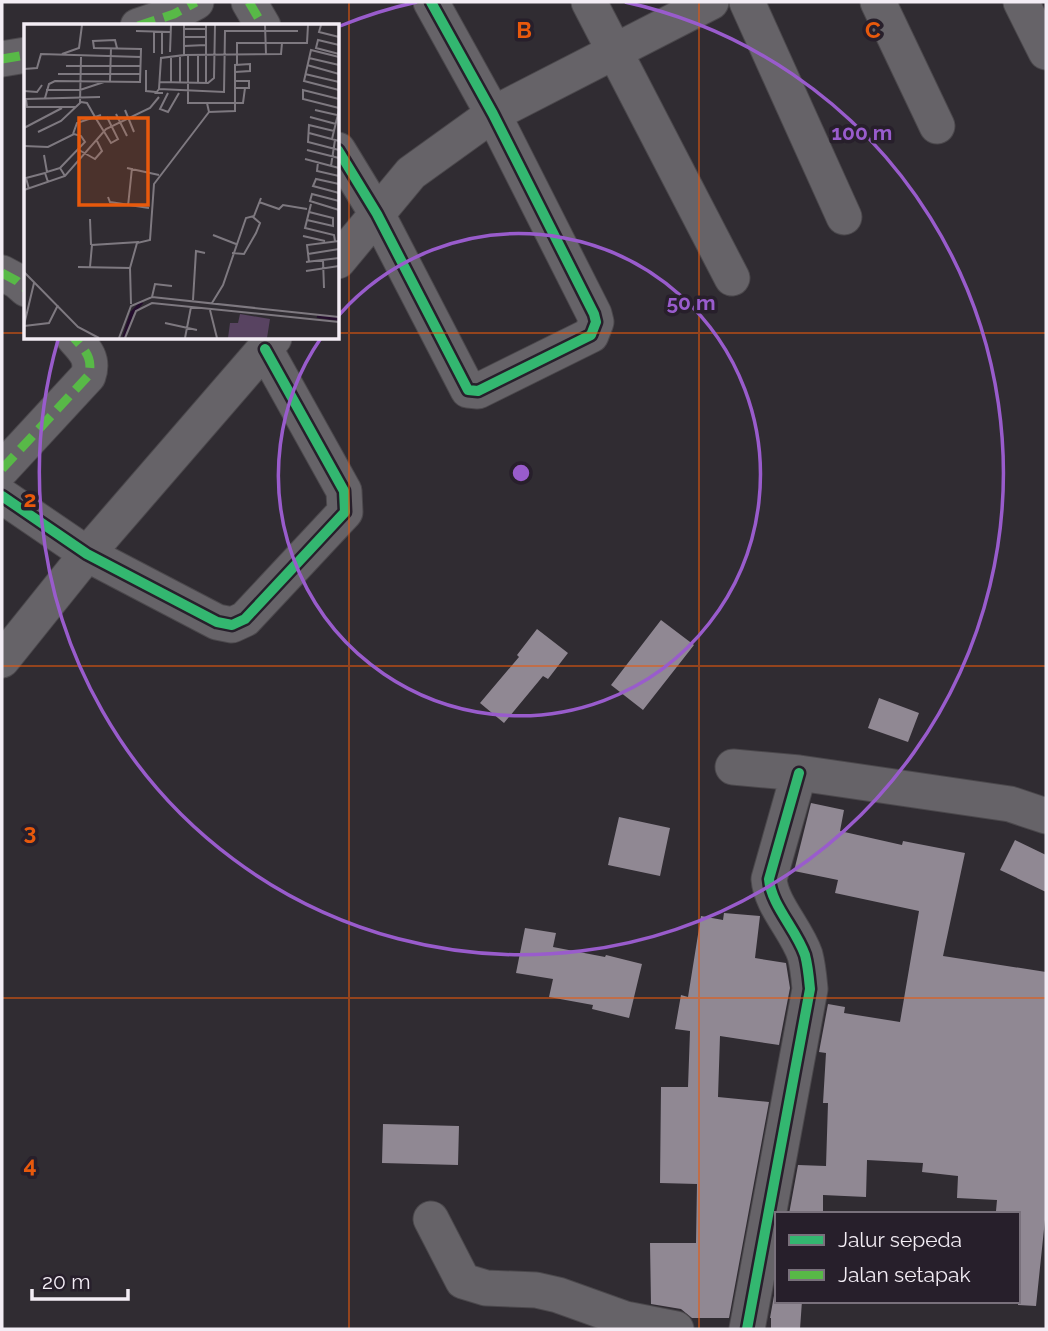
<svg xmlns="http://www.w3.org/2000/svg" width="1048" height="1331" viewBox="0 0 1048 1331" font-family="Raleway,sans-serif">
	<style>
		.building { fill: #908893 }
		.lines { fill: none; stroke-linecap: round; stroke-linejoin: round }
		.minor-casing { stroke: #4b484c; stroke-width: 37 }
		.minor { stroke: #666368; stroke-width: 35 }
		.quiet { stroke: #58b947; stroke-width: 9; stroke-dasharray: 18 9; stroke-linecap: butt }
		.cycleway-casing { stroke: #271f2b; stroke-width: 15 }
		.cycleway { stroke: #33b770; stroke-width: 10 }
		.grid { fill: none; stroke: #e8590c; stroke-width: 2; stroke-opacity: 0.55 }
		.ring { fill: none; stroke: #995ccc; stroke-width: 3.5 }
		.inset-river { fill: none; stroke: #240d2d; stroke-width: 3.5 }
		.inset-road { fill: none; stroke: #7e7980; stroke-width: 2 }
		.view { fill: #e8590c; fill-opacity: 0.15; stroke: #e8590c; stroke-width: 3.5 }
		.inset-edge { fill: none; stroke: #f3edf5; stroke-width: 3.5 }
		.grid-label { font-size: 23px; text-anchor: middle; font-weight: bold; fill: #e8590c; stroke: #271f2b; stroke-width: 7; stroke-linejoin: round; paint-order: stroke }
		.centre { fill: #995ccc; stroke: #271f2b; stroke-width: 3.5 }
		.ring-label { font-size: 21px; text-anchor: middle; font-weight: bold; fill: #995ccc; stroke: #271f2b; stroke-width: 7; stroke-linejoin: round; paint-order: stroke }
	</style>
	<rect width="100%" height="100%" fill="#302c32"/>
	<path class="building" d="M 661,620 L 694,645 L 643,710 L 611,685 Z
		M 537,629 L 568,653 L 548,679 L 543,676 L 504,723 L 480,703 L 519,657 L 517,655 Z
		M 879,698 L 919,713 L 908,742 L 868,728 Z
		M 811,803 L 844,810 L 840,831 L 902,845 L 903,841 L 965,853 L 943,956 L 1046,972 L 1046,1210 L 1036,1306 L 1018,1305 L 1018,1213 L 996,1211 L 997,1200 L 957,1198 L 958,1176 L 922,1172 L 923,1163 L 867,1160 L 866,1197 L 823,1195 L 823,1214 L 789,1214 L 798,1165 L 826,1166 L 828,1103 L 823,1103 L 826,1053 L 819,1052 L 828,1004 L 845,1007 L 844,1013 L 900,1022 L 919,911 L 835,893 L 838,880 L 794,871 Z
		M 619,817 L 670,828 L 660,876 L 608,865 Z
		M 1015,840 L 1046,855 L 1046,892 L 1000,870 Z
		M 724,913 L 760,916 L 755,958 L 786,963 L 790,988 L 779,1045 L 720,1036 L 718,1097 L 769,1102 L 729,1318 L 692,1318 L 681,1309 L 651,1304 L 650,1243 L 696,1243 L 697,1184 L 660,1183 L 661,1087 L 688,1087 L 690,1031 L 675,1029 L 681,995 L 688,997 L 701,916 L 723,920 Z
		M 525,928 L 556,933 L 553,947 L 605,957 L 606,955 L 642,964 L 629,1018 L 592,1009 L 593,1005 L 549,997 L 553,979 L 516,973 Z
		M 383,1124 L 459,1126 L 458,1165 L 382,1163 Z
		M 777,1279 L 777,1301 L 802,1301 L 800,1329 L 771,1329 L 771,1318 L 770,1318 Z"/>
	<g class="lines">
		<g class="minor-casing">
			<path id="minor" d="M 249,2 L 263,26
				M 589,2 L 732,278
				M 747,2 L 844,217
				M 878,2 L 937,126
				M 1021,2 L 1046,52
				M 138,26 L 174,14 L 196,2
				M 2,59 L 26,55
				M 338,150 L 377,214 L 468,390 L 478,391 L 591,335 L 596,322 L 594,314 L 493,114 L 431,2
				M 338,261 L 411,173 L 493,114 L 711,2
				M 2,273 L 17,281 L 26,289
				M 2,469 L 88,376 C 94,359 85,350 74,338
				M 2,496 L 87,554 L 217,622 L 232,625 L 245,619 L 345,512 L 344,491 L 265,349
				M 2,660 L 87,554 L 274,338
				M 733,767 L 799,773 L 1010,804 L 1046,816
				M 431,1219 L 463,1281 L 486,1288 L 536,1290 L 558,1295 L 625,1319 L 676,1329
				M 747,1329 L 810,989 C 809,978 808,966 805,955 C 796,929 771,905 769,879 L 799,773"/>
		</g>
		<use href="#minor" class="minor"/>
		<path class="quiet" d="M 249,2 L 263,26
			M 138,26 L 174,14 L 196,2
			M 2,59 L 26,55
			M 2,273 L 17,281 L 26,289
			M 2,469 L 88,376 C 94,359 85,350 74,338"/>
		<g class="cycleway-casing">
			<path id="cycleway" d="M 338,150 L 377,214 L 468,390 L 478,391 L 591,335 L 596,322 L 594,314 L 493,114 L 431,2
				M 2,496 L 87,554 L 217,622 L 232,625 L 245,619 L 345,512 L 344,491 L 265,349
				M 747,1329 L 810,989 C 809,978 808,966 805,955 C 796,929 771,905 769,879 L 799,773"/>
		</g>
		<use href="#cycleway" class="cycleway"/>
	</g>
	<path class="grid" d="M 349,2 L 349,1329M 699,2 L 699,1329M 2,333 L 26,333M 338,333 L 1046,333M 2,666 L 1046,666M 2,998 L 1046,998"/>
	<g class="ring">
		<path d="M339 315A241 241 0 1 1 321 338"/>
		<path d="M340 26A482 482 0 0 1 417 2M625 2A482 482 0 1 1 58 340"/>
	</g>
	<g transform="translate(24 24)">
		<rect width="315" height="315" fill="#302c32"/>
		<path d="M 216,290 L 246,295 L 243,314 L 204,314 L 206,299 L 214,299 Z" fill="#584361"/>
		<path class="inset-river" d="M 293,292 L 315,295M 100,313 L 108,289 L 118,278"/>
		<path class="inset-road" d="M 241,1 L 242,30M 297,1 L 295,8 L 315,13M 160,5 L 183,5M 112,7 L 147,8M 160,13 L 182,13M 315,21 L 294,16 L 292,24 L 315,30M 160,22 L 182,21M 146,28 L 147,1M 130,29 L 130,8M 38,30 L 55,24 L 58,1M 138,30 L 138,8M 164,30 L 164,79 L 219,79 L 221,64M 160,31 L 257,30 L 258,19M 315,33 L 287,26 L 280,57 L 315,66M 285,34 L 315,41M 213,40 L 213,19 L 283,19 L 284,1M 283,41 L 315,50M 42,42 L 117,42M 0,45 L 13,44 L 17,30 L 117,33M 122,46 L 122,67 L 132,68M 34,50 L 116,50M 281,50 L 315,58M 86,57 L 87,24M 211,57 L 225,57 L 225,64 L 211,64M 136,58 L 184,59 L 190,54 L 191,1M 147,58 L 147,33M 156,58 L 156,33M 174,58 L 174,30M 182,58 L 182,1M 135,65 L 137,34 L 160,31 L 160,1M 22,66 L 56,66 L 80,58M 0,67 L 13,68 L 18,61M 139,69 L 132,69 L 135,65 L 200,68 L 201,7 L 274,7M 144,69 L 136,85 L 144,88 L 155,69M 21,74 L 25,60 L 31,57 L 116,58 L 117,25 L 70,24 L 69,17 L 91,16 L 93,24M 315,75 L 279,66 L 279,75 L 315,84M 183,79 L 185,88 L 211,87 L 211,41 L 226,40 L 226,47 L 211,48M 52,83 L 3,83 L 2,75 L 76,73M 101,86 L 110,108M 291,86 L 313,91M 92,90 L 103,112M 77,91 L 71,93 L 87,119 L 94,115 L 83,93M 286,93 L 312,100M 0,104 L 38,84M 310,107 L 285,101 L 284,118 L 315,126M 14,108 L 37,97 L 56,79 L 57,33M 285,109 L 315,117M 49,110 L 53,99 L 71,93 L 63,79 L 57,78M 308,115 L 315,86M 0,122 L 24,123 L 50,110 L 57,112 L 61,118 L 36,144 L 41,152M 55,126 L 71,135 L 78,127 L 73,117M 283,126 L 315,134M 20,131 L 23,148 L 36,144M 281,135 L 315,144M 294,138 L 293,147 L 315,152M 307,142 L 311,116M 103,144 L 135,151M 315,160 L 292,155 L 289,162 L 315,169M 5,165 L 2,154 L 21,149 L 24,158M 0,166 L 41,152 L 82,105 L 126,84 L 135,73M 84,173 L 86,178 L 125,184M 315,177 L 288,170 L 286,177 L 315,186M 235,178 L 255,185 L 259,181 L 283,185M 287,180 L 281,204 L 310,211 L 311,217M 104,182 L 108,144M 66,195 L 67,221M 283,196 L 309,202 L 309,194 L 285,188M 189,211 L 212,220M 279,212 L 301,217M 208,229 L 220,230 L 232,209 L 236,199 L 229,193M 284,230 L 315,225M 299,236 L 300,264M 282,238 L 315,234M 285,238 L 283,221 L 315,217M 54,243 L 106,244 L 107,280M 66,243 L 68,221 L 115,218M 106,244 L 113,219 L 126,216 L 130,160 L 185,88M 282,247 L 315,242M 0,248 L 54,303 L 75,314M 128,273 L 131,260 L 148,262M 169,276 L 172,227 L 181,229M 188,279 L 199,261 L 222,194 L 230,192 L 237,174M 186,286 L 193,314M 141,299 L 173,306M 0,301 L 10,259M 0,302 L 25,299 L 34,281M 95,314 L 107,282 L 128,273 L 315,293M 101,314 L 112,287 L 128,279 L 315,298M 161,314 L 167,283"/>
		<path class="view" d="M 55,94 L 124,94 L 124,181 L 55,181 Z"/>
		<rect width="315" height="315" class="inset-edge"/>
	</g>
	<g class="grid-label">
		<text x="524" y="38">B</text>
		<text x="873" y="38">C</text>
		<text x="30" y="507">2</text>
		<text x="30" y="840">3</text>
		<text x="30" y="1173">4</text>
	</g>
	<circle cx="521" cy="473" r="10" class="centre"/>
	<g class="ring-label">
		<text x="862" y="140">100 m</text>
		<text x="691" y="310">50 m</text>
	</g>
	<rect width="1048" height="1331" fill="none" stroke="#f3edf5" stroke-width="7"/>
	<rect x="775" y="1212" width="245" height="91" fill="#271f2b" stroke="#79717c" stroke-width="2"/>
	<rect x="789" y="1235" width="35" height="10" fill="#33b770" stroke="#79717c" stroke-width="2"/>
	<text x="838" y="1247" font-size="21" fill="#f3edf5">Jalur sepeda</text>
	<rect x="789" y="1270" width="35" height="10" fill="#58b947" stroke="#79717c" stroke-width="2"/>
	<text x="838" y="1282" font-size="21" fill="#f3edf5">Jalan setapak</text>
	<path d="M32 1289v10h96v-10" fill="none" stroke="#f3edf5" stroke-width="3.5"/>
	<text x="42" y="1289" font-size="21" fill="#f3edf5" stroke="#271f2b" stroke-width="5" paint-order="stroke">20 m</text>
</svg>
